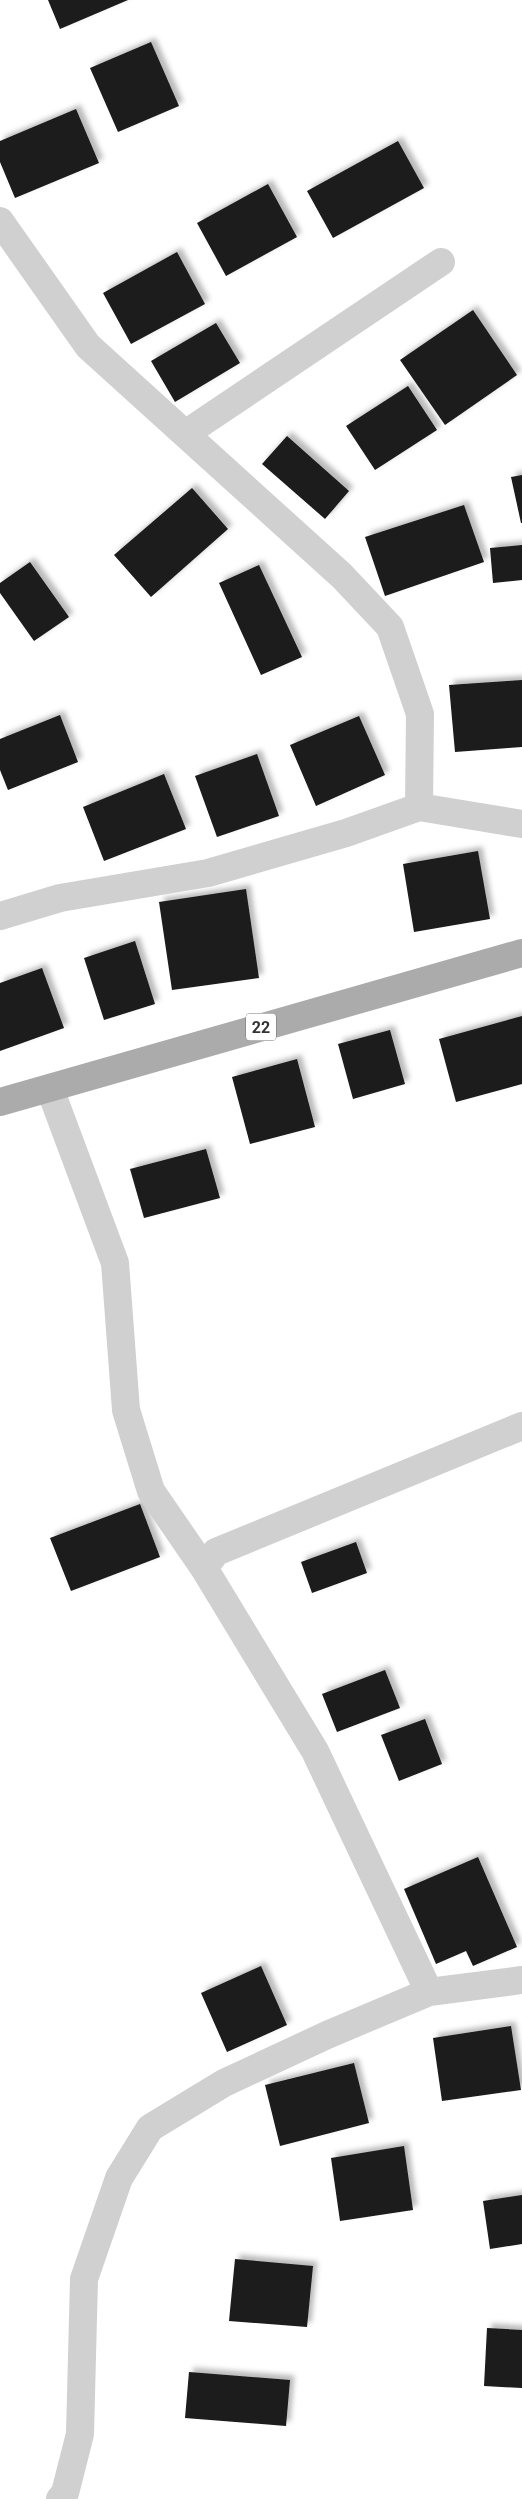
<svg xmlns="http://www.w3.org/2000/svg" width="522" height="2499" viewBox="0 0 522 2499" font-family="Roboto,sans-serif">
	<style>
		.building { fill: #1a1a1a; filter: url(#shadow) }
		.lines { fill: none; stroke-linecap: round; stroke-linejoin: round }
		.street { stroke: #d0d0d0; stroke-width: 28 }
		.primary { stroke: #ababab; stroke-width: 28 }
		.labels { text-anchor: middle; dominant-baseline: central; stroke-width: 5; stroke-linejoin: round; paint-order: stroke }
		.shield { fill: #fff; stroke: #707070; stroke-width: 1 }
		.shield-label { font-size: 16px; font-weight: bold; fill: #333 }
	</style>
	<defs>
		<filter id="shadow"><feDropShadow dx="4.5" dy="-4.5" stdDeviation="2.5" flood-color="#0004"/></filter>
	</defs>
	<rect width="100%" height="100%" fill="#fff"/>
	<path class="building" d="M 48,0 L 128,0 L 60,29 Z
		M 151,42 L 179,106 L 118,132 L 90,68 Z
		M 76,109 L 99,163 L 15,198 L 0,162 L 0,141 Z
		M 398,141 L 424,188 L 333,238 L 307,191 Z
		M 268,184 L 297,237 L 226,276 L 197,223 Z
		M 177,252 L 205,304 L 131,344 L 103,293 Z
		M 473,310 L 517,375 L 445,425 L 400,360 Z
		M 216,323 L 240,363 L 175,402 L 151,361 Z
		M 408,386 L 437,430 L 375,470 L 346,426 Z
		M 287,436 L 349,491 L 325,519 L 262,464 Z
		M 522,475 L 522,523 L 521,523 L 511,477 Z
		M 192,488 L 228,529 L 151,597 L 114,555 Z
		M 464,505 L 484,562 L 385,596 L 365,537 Z
		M 522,545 L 522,580 L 493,583 L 490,548 Z
		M 30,562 L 69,617 L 34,641 L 0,593 L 0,583 Z
		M 259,565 L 302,657 L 261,675 L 219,583 Z
		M 522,680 L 522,747 L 455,752 L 449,685 Z
		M 60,715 L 78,762 L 8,790 L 0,770 L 0,739 Z
		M 359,716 L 385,775 L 316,806 L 290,745 Z
		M 257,754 L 279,816 L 217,837 L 195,776 Z
		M 164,774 L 186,829 L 104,861 L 83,807 Z
		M 478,851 L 490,919 L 414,932 L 403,864 Z
		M 246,889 L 259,978 L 172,990 L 159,902 Z
		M 135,941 L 155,1004 L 104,1020 L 84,958 Z
		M 42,968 L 64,1028 L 0,1051 L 0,983 Z
		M 522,1016 L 522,1084 L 456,1102 L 439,1039 Z
		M 390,1030 L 405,1084 L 353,1099 L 338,1044 Z
		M 297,1059 L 315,1127 L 250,1144 L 232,1077 Z
		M 206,1149 L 220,1198 L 144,1218 L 130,1169 Z
		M 140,1504 L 160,1557 L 71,1591 L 50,1538 Z
		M 356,1542 L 367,1573 L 312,1593 L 301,1562 Z
		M 385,1670 L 400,1708 L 337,1732 L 322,1694 Z
		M 425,1719 L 442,1764 L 399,1781 L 381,1735 Z
		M 478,1857 L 517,1947 L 473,1966 L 466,1951 L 436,1964 L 404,1889 Z
		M 261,1966 L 287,2025 L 227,2052 L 201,1993 Z
		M 511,2026 L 521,2090 L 442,2101 L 433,2038 Z
		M 354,2063 L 369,2123 L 280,2146 L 265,2085 Z
		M 404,2146 L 413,2210 L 340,2221 L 331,2158 Z
		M 522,2195 L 522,2244 L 490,2249 L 483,2201 Z
		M 235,2259 L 313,2266 L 307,2327 L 229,2321 Z
		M 487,2328 L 522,2330 L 522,2388 L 484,2386 Z
		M 189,2372 L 290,2380 L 286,2426 L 185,2418 Z"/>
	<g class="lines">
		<path class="street" d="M 0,221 L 88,346 L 342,576 L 390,627 L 420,714 L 419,807
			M 185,434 L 441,262
			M 0,916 L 60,898 L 208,873 L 346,833 L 419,807 L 522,824
			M 50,1089 L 115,1263 L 126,1410 L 151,1491 L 204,1568 L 315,1751 L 429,1992
			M 204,1568 L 216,1552 L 522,1426
			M 60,2499 L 65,2493 L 80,2434 L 84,2279 L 119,2178 L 150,2128 L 224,2083 L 327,2035 L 429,1992 L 522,1980"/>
		<path class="primary" d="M 0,1102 L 522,953"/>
	</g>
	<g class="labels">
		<rect class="shield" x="246" y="1013.5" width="30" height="27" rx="4"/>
		<g class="shield-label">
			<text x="261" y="1027">22</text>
		</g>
	</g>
</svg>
